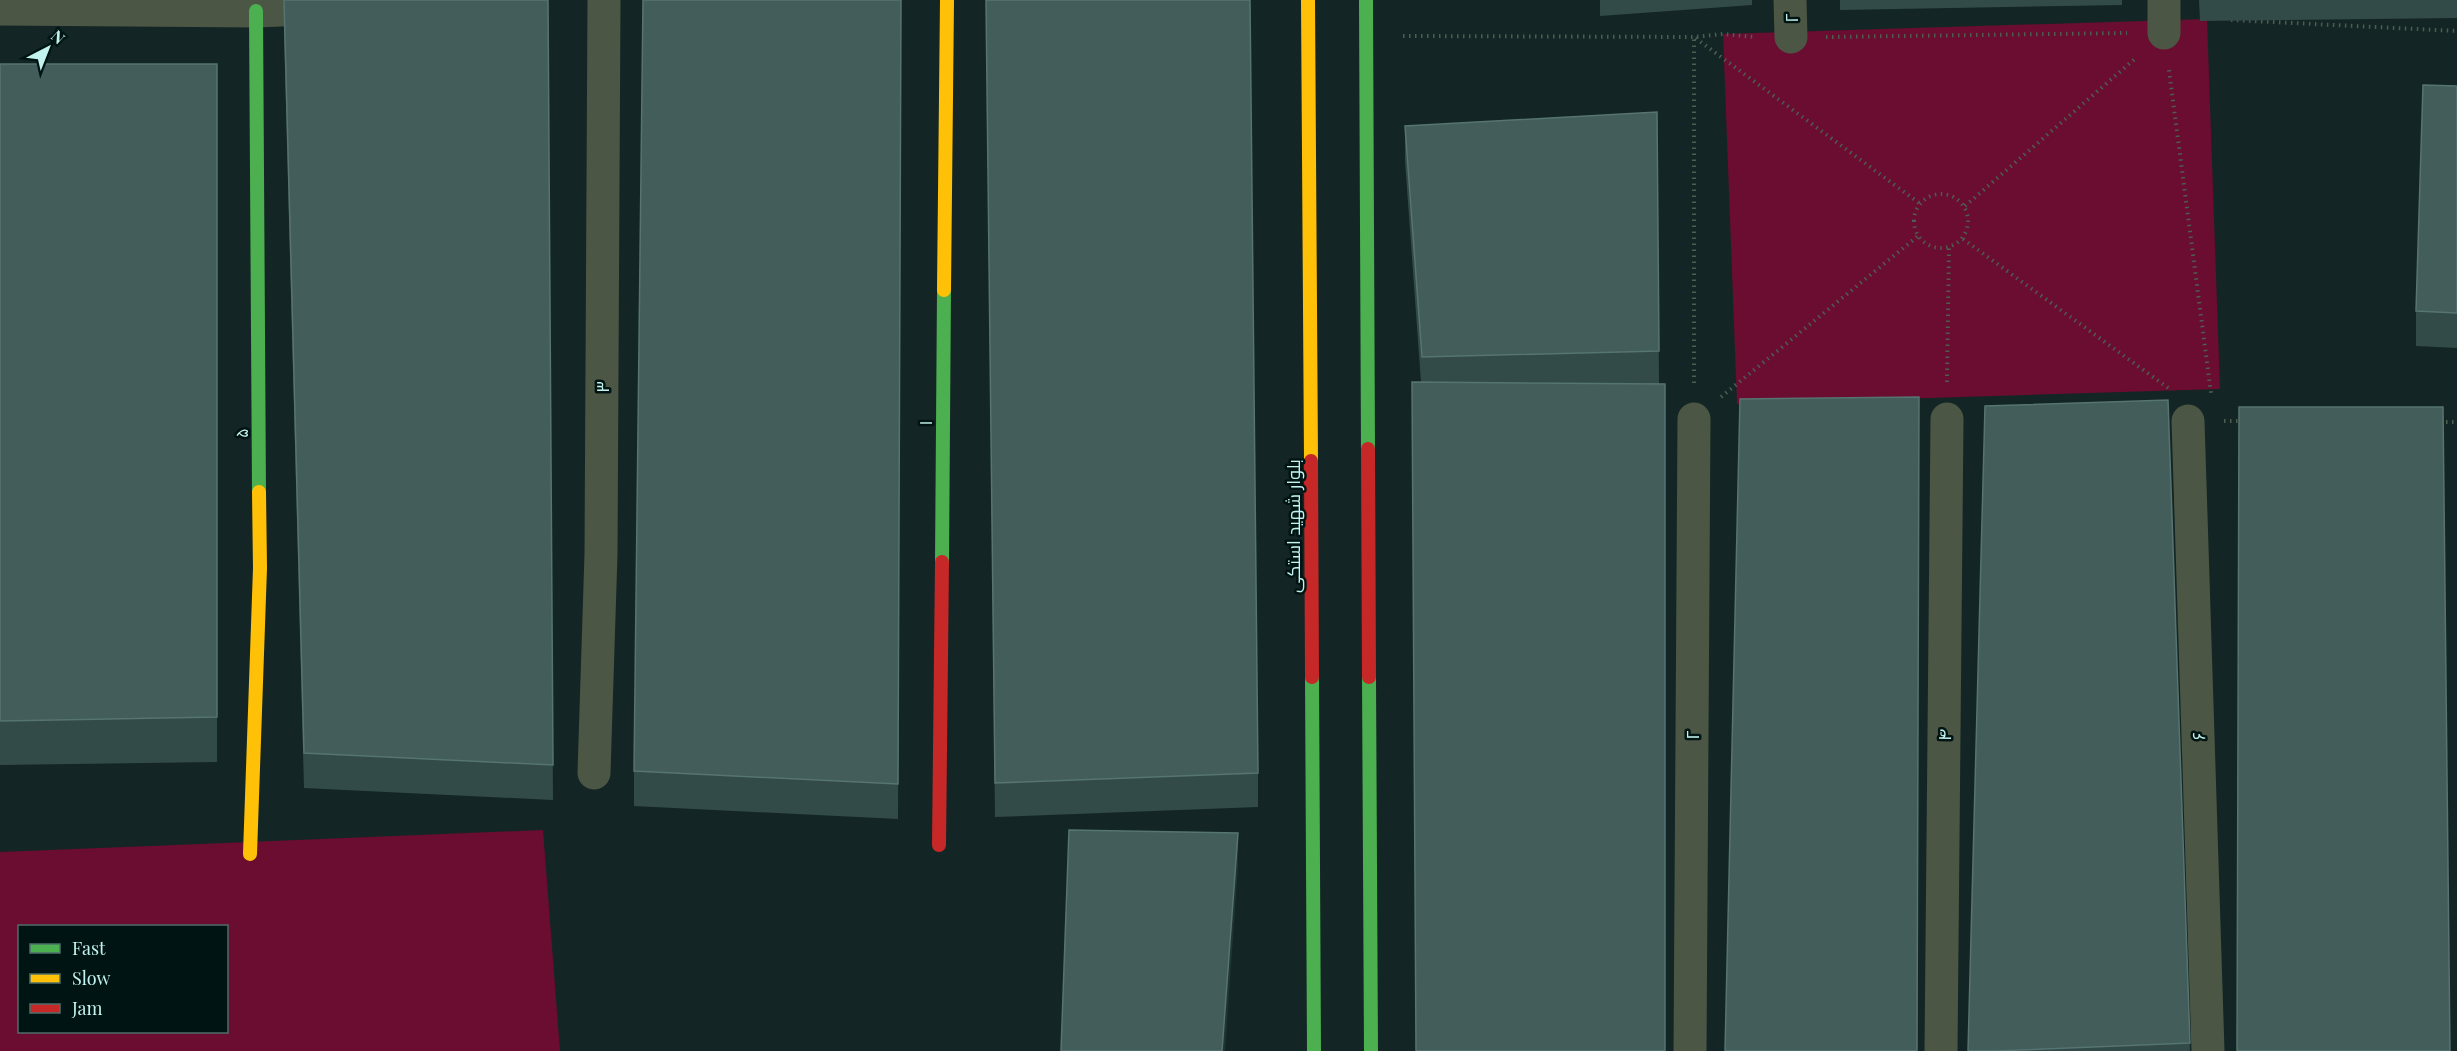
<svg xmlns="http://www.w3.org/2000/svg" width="2457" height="1051" viewBox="0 0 2457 1051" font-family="'Playfair Display',Cairo,serif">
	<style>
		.green { fill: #6a0d30; fill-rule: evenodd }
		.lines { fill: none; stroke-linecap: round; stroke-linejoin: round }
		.path { stroke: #4f5c50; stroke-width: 4; stroke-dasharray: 1.5 4.5; stroke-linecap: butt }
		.street { stroke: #4c5644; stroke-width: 33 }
		.fast { stroke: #4caf50; stroke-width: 14 }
		.slow { stroke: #ffc107; stroke-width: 14 }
		.jam { stroke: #c62828; stroke-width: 14 }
		.wall { fill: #334b48 }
		.shaded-wall { fill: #203433 }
		.building { fill: #425d5a; stroke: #567471; stroke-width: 1.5 }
		.labels { text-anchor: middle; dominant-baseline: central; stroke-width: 5; stroke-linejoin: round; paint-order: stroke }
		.street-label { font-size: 18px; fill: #c3f3ee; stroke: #001513 }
	</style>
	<rect width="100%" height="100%" fill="#132625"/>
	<path class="green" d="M 2207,19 L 2220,389 L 1737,404 L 1723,34 Z
		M 543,830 L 560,1051 L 0,1051 L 0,852 ZM 20,926 L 226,926 L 226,1032 L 20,1032 Z"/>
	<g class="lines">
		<path class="path" d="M 2231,20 L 2457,31
			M 1403,36 L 1694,37 L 1723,34 L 1755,37
			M 1826,37 L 2127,33
			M 2169,70 L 2211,393
			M1914 221a27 27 0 1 1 54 0a27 27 0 1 1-54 0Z
			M 1965,206 L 2137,57
			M 1963,239 L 2171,390
			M 1947,382 L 1949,248
			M 1694,383 L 1694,37 L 1919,203
			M 1721,397 L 1918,236
			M 2224,421 L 2243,421
			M 2440,422 L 2457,422"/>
		<path class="street" d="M 1790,0 L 1791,37
			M 2164,0 L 2164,33
			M 0,9 L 256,11 L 328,8
			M 2188,421 L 2208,1051
			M 594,773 L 601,554 L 604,0
			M 1690,1051 L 1694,419
			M 1941,1051 L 1947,419"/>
		<path class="fast" d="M 1366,0 L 1368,449
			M 256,11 L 259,492
			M 942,562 L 944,290
			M 1312,677 L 1314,1051
			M 1369,677 L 1371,1051"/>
		<path class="slow" d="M 1308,0 L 1311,461
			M 944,290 L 947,0
			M 250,854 L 260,568 L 259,492"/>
		<path class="jam" d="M 1368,449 L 1369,677
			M 1311,461 L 1312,677
			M 939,845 L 942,562"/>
	</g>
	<path class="wall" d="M 284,0 L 548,0 L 553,800 L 304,788 L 284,32 Z
		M 901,0 L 898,819 L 634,806 L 634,771 Z
		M 986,0 L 1258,773 L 1258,807 L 995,817 Z
		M 1600,0 L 1752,0 L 1752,5 L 1600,16 Z
		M 1840,0 L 2122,0 L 2122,5 L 1840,10 Z
		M 2199,0 L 2457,0 L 2457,18 L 2200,21 Z
		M 0,64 L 217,64 L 217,762 L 0,765 Z
		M 2457,86 L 2457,348 L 2416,346 L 2416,311 Z
		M 1657,112 L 1659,384 L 1421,382 L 1405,161 L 1405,126 Z
		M 2168,400 L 2190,1051 L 1968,1051 Z"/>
	<path class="shaded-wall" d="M 1238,833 L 1238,867 L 1225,1051 L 1222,1051 Z"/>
	<path class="building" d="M 284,0 L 548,0 L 553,765 L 304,753 Z
		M 643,0 L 901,0 L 898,784 L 634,771 Z
		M 986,0 L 1250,0 L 1258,773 L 995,783 Z
		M 0,64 L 217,64 L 217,717 L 0,721 Z
		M 2423,85 L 2457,86 L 2457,313 L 2416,311 Z
		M 1657,112 L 1659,351 L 1422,357 L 1405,126 Z
		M 1412,382 L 1665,384 L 1665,1051 L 1416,1051 Z
		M 1919,397 L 1917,1051 L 1725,1051 L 1740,399 Z
		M 2168,400 L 2190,1043 L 1996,1051 L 1968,1051 L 1985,406 Z
		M 2239,407 L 2443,407 L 2450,1051 L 2237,1051 Z
		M 1069,830 L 1238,833 L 1222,1051 L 1061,1051 Z"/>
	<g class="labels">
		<g class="street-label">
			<text transform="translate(1791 18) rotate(-91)">۲</text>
			<text transform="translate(602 387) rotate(-90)">۳</text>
			<text transform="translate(925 423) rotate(-90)">۱</text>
			<text transform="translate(241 433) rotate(-90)">۵</text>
			<text transform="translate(1293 526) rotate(-90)">بلوار شهید استکی</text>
			<text transform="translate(1692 735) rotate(-90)">۲</text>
			<text transform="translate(1944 735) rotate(-89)">۴</text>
			<text transform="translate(2198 736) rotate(-92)">۶</text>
		</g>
	</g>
	<rect x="18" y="925" width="210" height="108" fill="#001513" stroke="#4e6e6b" stroke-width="1.5"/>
	<rect x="30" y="944" width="30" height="9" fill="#4caf50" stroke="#4e6e6b" stroke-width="1.5"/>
	<text x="72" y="955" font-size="18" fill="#c3f3ee">Fast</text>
	<rect x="30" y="974" width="30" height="9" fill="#ffc107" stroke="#4e6e6b" stroke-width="1.5"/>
	<text x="72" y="985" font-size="18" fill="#c3f3ee">Slow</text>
	<rect x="30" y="1004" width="30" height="9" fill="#c62828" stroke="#4e6e6b" stroke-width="1.5"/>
	<text x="72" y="1015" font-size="18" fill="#c3f3ee">Jam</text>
	<g transform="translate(48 48) rotate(42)" stroke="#001513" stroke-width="4.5" paint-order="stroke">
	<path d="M0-4.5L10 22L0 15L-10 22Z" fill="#c3f3ee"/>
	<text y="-9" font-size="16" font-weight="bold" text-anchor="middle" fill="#c3f3ee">N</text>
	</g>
</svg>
